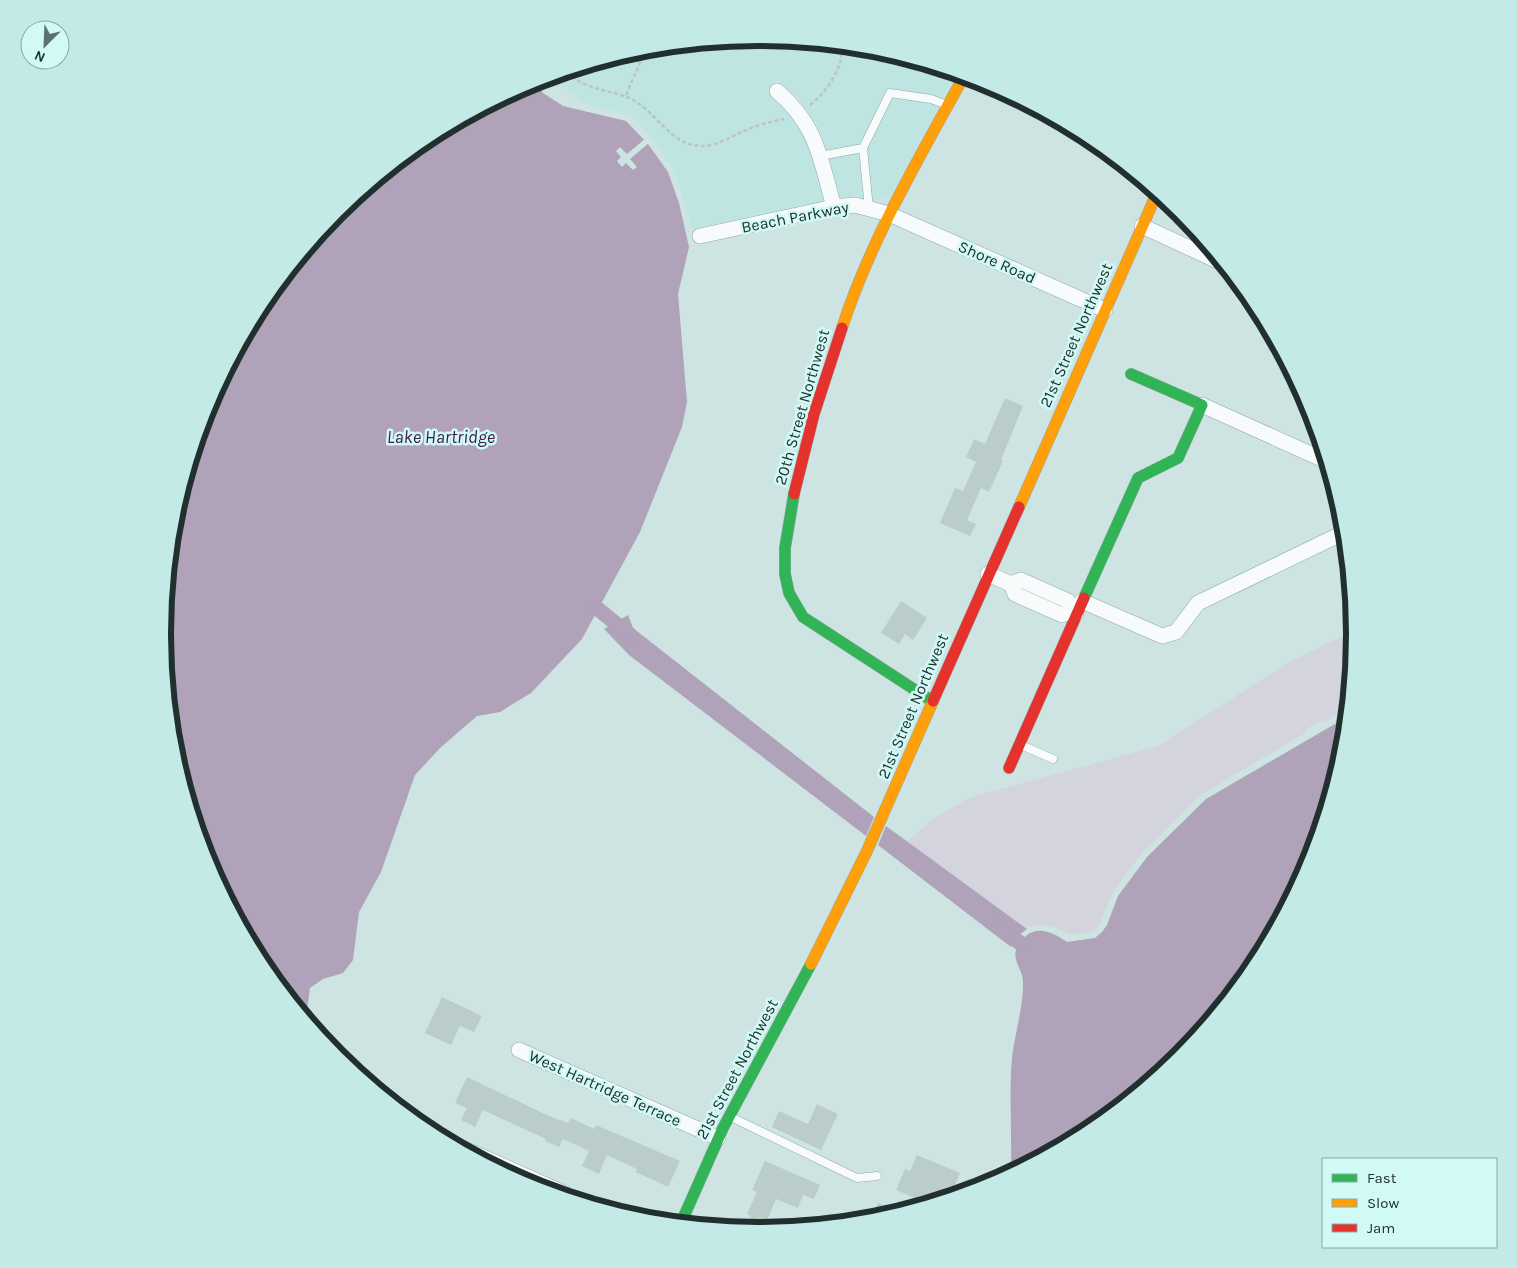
<svg xmlns="http://www.w3.org/2000/svg" width="1517" height="1268" viewBox="0 0 1517 1268" font-family="Karla,sans-serif">
	<style>
		.built { fill: #bee5e2 }
		.green { fill: #d4d4df }
		.water { fill: #afa2b9 }
		.pier { fill: #cde4e2 }
		.lines { fill: none; stroke-linecap: round; stroke-linejoin: round }
		.canal { stroke: #afa2b9; stroke-width: 15 }
		.building { fill: #bbcdcb }
		.lane-casing { stroke: #94a6a4; stroke-width: 9 }
		.street-casing { stroke: #94a6a4; stroke-width: 16 }
		.fast-casing { stroke: #94a6a4; stroke-width: 12 }
		.slow-casing { stroke: #94a6a4; stroke-width: 12 }
		.jam-casing { stroke: #94a6a4; stroke-width: 12 }
		.path { stroke: #bbc4c4; stroke-width: 2.5; stroke-dasharray: 4 2.5; stroke-linecap: butt }
		.lane { stroke: #f8fbfb; stroke-width: 8 }
		.street { stroke: #f8fbfb; stroke-width: 15 }
		.fast { stroke: #30b455; stroke-width: 11 }
		.slow { stroke: #ff9f0a; stroke-width: 11 }
		.jam { stroke: #e5322d; stroke-width: 11 }
		.labels { text-anchor: middle; dominant-baseline: central; stroke-width: 5; stroke-linejoin: round; paint-order: stroke }
		.street-label { font-size: 16px; fill: #21302f; stroke: #d1faf7 }
		.water-label { font-size: 18px; font-style: italic; fill: #3d1845; stroke: #d1faf7 }
		.rim { fill: none; stroke: #21302f; stroke-width: 6 }
	</style>
	<rect width="100%" height="100%" fill="#cde4e2"/>
	<path class="built" d="M 759,38 L 875,49 L 956,74 L 890,197 L 873,201 L 857,196 L 840,198 L 822,135 L 816,123 L 798,98 L 776,79 L 766,92 L 788,111 L 808,142 L 824,201 L 692,229 L 674,169 L 652,138 L 630,115 L 581,102 L 549,77 L 642,49 Z"/>
	<path class="green" d="M 1355,630 L 1348,708 L 1323,723 L 1321,721 L 1306,729 L 1307,732 L 1202,794 L 1142,853 L 1113,892 L 1098,928 L 1093,932 L 1069,935 C 1050,922 1047,925 1025,927 L 907,842 L 934,818 L 971,797 L 1158,746 L 1289,662 Z"/>
	<path class="water" d="M 537,81 L 543,93 L 563,106 L 626,121 L 648,144 L 668,172 L 679,203 L 689,247 L 678,294 L 687,402 L 682,427 L 640,532 L 582,639 L 531,693 L 500,712 L 477,716 L 440,748 L 415,775 L 381,872 L 359,912 L 353,960 L 343,973 L 323,979 L 310,988 L 306,1018 L 262,965 L 207,862 L 173,750 L 162,634 L 174,517 L 208,405 L 263,302 L 337,212 L 427,138 Z
		M 628,615 L 633,628 L 874,817 L 866,836 L 629,655 L 604,629 Z
		M 1347,717 L 1343,751 L 1309,863 L 1254,966 L 1180,1056 L 1090,1130 L 1011,1172 C 1012,1134 1009,1095 1012,1057 C 1015,1034 1024,1003 1023,982 C 1023,967 1008,959 1020,942 C 1035,923 1052,932 1067,942 L 1095,938 L 1102,932 L 1107,925 L 1118,896 L 1147,857 L 1206,799 Z
		M 886,826 L 1027,929 L 1015,938 L 1011,947 L 878,845 Z"/>
	<path class="pier" d="M 646,138 L 650,142 L 630,159 L 637,167 L 633,170 L 626,163 L 622,167 L 617,161 L 621,157 L 616,151 L 620,147 L 627,154 Z"/>
	<g class="lines">
		<path class="canal" d="M 598,609 L 630,635
			M 999,927 L 1020,943"/>
	</g>
	<path class="building" d="M 1005,398 L 1023,406 L 1001,460 L 1003,461 L 989,492 L 981,488 L 967,520 L 976,524 L 970,536 L 940,523 L 955,488 L 963,491 L 976,462 L 966,457 L 974,439 L 985,444 Z
		M 901,601 L 927,618 L 913,640 L 905,634 L 899,644 L 881,633 Z
		M 442,997 L 482,1016 L 474,1032 L 460,1026 L 451,1045 L 425,1033 Z
		M 467,1077 L 549,1116 L 568,1123 L 571,1118 L 594,1129 L 596,1125 L 680,1161 L 668,1187 L 636,1172 L 637,1169 L 607,1155 L 599,1174 L 582,1166 L 589,1151 L 563,1139 L 559,1147 L 545,1141 L 546,1139 L 483,1110 L 475,1127 L 461,1120 L 467,1108 L 455,1103 Z
		M 817,1104 L 838,1114 L 821,1150 L 772,1127 L 779,1111 L 808,1124 Z
		M 917,1155 L 960,1173 L 950,1196 L 927,1203 L 896,1190 L 905,1169 L 910,1171 Z
		M 765,1161 L 820,1185 L 814,1199 L 803,1195 L 798,1208 L 776,1199 L 763,1230 L 745,1229 L 751,1216 L 747,1214 L 757,1192 L 752,1190 Z
		M 878,1203 L 897,1212 L 870,1220 Z"/>
	<g class="lines">
		<g class="lane-casing">
			<path id="lane" d="M 820,156 L 863,148
				M 869,209 L 863,148 L 890,93 L 931,99 L 947,105
				M 1021,745 L 1053,759
				M 731,1117 L 857,1178 L 877,1176"/>
		</g>
		<g class="street-casing">
			<path id="street" d="M 777,91 C 817,125 820,158 834,207
				M 1142,226 L 1222,263
				M 700,236 L 834,207 L 855,205 L 889,214 L 1105,310
				M 1202,405 L 1326,461
				M 988,574 L 1011,584 L 1021,580 L 1068,601 L 1071,611
				M 1011,584 L 1015,594 L 1062,615 L 1071,611 L 1076,614
				M 1082,601 L 1162,636 L 1176,632 L 1198,603 L 1345,532
				M 519,1050 L 718,1138
				M 458,1146 L 564,1193 L 567,1196"/>
		</g>
		<g class="fast-casing">
			<path id="fast" d="M 794,494 L 785,548 L 785,574 L 789,593 L 803,617 L 932,701
				M 1084,598 L 1138,478 L 1178,458 L 1202,405 L 1131,374
				M 681,1223 L 723,1128 L 811,964"/>
		</g>
		<g class="slow-casing">
			<path id="slow" d="M 842,328 C 871,239 919,158 964,76
				M 1019,507 L 1157,193
				M 811,964 L 866,853 L 933,701"/>
		</g>
		<g class="jam-casing">
			<path id="jam" d="M 794,494 L 814,414 L 842,328
				M 933,701 L 1019,507
				M 1009,768 L 1084,598"/>
		</g>
		<path class="path" d="M 568,71 C 582,91 613,89 633,100 C 657,113 671,145 701,146 C 716,146 730,137 744,131 C 756,125 770,122 784,119
			M 626,95 L 646,49
			M 810,105 C 826,93 845,66 841,46"/>
		<use href="#lane" class="lane"/>
		<use href="#street" class="street"/>
		<use href="#fast" class="fast"/>
		<use href="#slow" class="slow"/>
		<use href="#jam" class="jam"/>
	</g>
	<g class="labels">
		<g class="street-label">
			<text transform="translate(795 217) rotate(-11)">Beach Parkway</text>
			<text transform="translate(997 262) rotate(24)">Shore Road</text>
			<text transform="translate(1076 335) rotate(-66)">21st Street Northwest</text>
			<text transform="translate(802 407) rotate(-74)">20th Street Northwest</text>
			<text transform="translate(913 706) rotate(-67)">21st Street Northwest</text>
			<text transform="translate(737 1069) rotate(-62)">21st Street Northwest</text>
			<text transform="translate(605 1088) rotate(24)">West Hartridge Terrace</text>
		</g>
		<g class="water-label">
			<text x="441" y="437">Lake Hartridge</text>
		</g>
	</g>
	<path d="M0 0H1517V1268H0ZM758 46H759A587 587 0 0 1 1346 633V635A587 587 0 0 1 759 1222H758A587 587 0 0 1 171 635V633A587 587 0 0 1 758 46Z" fill="#c3eae7" fill-rule="evenodd"/>
	<path class="rim" d="M758 46H759A587 587 0 0 1 1346 633V635A587 587 0 0 1 759 1222H758A587 587 0 0 1 171 635V633A587 587 0 0 1 758 46Z"/>
	<rect x="1322" y="1158" width="175" height="90" fill="#d1faf7" stroke="#8ba9a7"/>
	<rect x="1332" y="1174" width="25" height="8" fill="#30b455" stroke="#8ba9a7"/>
	<text x="1367" y="1183" font-size="15" fill="#21302f">Fast</text>
	<rect x="1332" y="1199" width="25" height="8" fill="#ff9f0a" stroke="#8ba9a7"/>
	<text x="1367" y="1208" font-size="15" fill="#21302f">Slow</text>
	<rect x="1332" y="1224" width="25" height="8" fill="#e5322d" stroke="#8ba9a7"/>
	<text x="1367" y="1233" font-size="15" fill="#21302f">Jam</text>
	<g transform="translate(45 45) rotate(204)"><circle r="24" fill="#d1faf7" stroke="#8ba9a7"/>
	<path d="M0-4L9 19L0 12L-9 19Z" fill="#5d6f6e"/>
	<text y="-8" font-size="14" font-weight="bold" text-anchor="middle" fill="#21302f">N</text>
	</g>
</svg>
